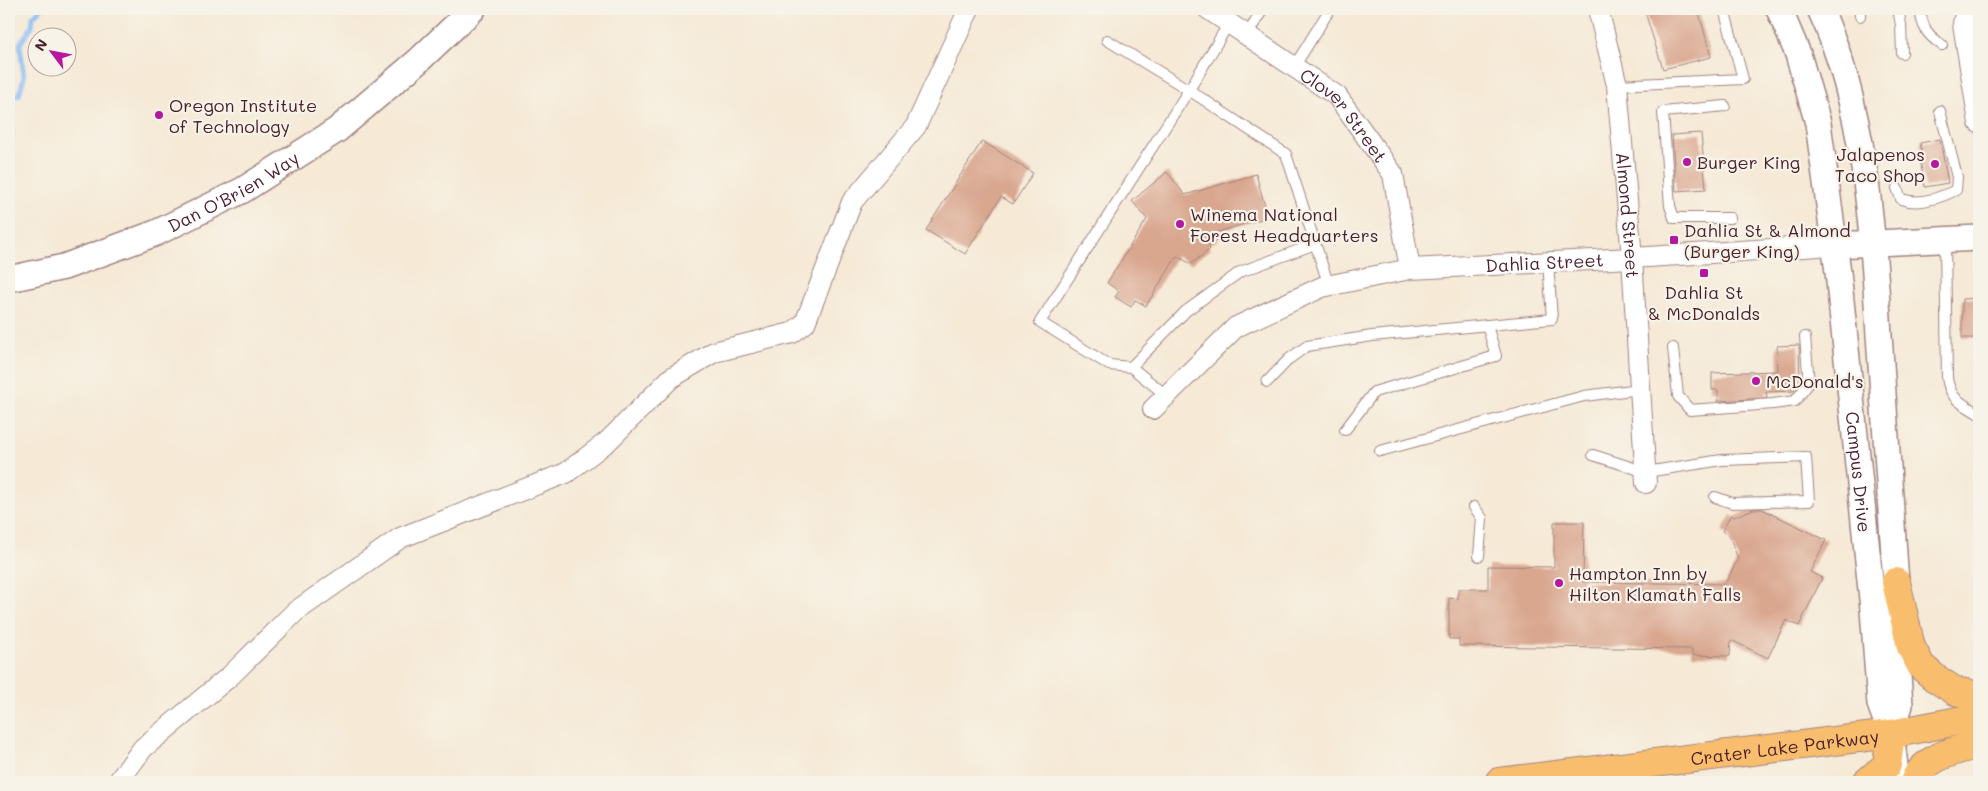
<svg xmlns="http://www.w3.org/2000/svg" width="1988" height="791" viewBox="0 0 1988 791" font-family="Mali,sans-serif">
	<style>
		.lines { fill: none; stroke-linecap: round; stroke-linejoin: round }
		.stream { stroke: #85bbf4; stroke-width: 5 }
		.building { fill: #d9a68e }
		.service-casing { stroke: #a08480; stroke-width: 12 }
		.minor-casing { stroke: #a08480; stroke-width: 22 }
		.tertiary-casing { stroke: #a08480; stroke-width: 28 }
		.primary-casing { stroke: #a08480; stroke-width: 30 }
		.service { stroke: #fff; stroke-width: 10 }
		.minor { stroke: #fff; stroke-width: 20 }
		.tertiary { stroke: #fff; stroke-width: 25 }
		.primary { stroke: #f9be6d; stroke-width: 28 }
		.poi-dot { fill: #b5179e; stroke: #f7f3e8; stroke-width: 2 }
		.labels { text-anchor: middle; dominant-baseline: central; stroke-width: 4.5; stroke-linejoin: round; paint-order: stroke }
		.poi-label { font-size: 18px; fill: #4a1f2b; stroke: #f7f3e8; text-anchor: start }
		.street-label { font-size: 18px; fill: #4a1f2b; stroke: #f7f3e8 }
	</style>
	<rect width="100%" height="100%" fill="#f7f3e8"/>
	<filter id="ink" filterUnits="userSpaceOnUse"><feTurbulence type="fractalNoise" baseFrequency=".02" numOctaves="2"/><feDisplacementMap in="SourceGraphic" scale="10" xChannelSelector="R" yChannelSelector="G"/><feConvolveMatrix kernelMatrix="1 2 1 2 8 2 1 2 1" color-interpolation-filters="sRGB"/></filter>
	<filter id="wash" filterUnits="userSpaceOnUse"><feTurbulence type="fractalNoise" baseFrequency=".0096" numOctaves="4" result="noise"/><feDisplacementMap in="SourceGraphic" scale="20" xChannelSelector="R" yChannelSelector="G"/><feGaussianBlur stdDeviation="1.12" result="paint"/><feColorMatrix in="noise" values="0 0 0 0 0 0 0 0 0 0 0 0 0 0 0 0 0 1.4 0 .05"/><feComposite in="paint" operator="in"/></filter>
	<g filter="url(#wash)">
		<rect width="100%" height="100%" fill="#f6e9d6"/>
		<g class="lines">
			<path class="stream" d="M 9,100 L 11,96 L 19,95 L 24,77 L 20,44 L 32,26 L 33,17 L 41,9
				M 9,120 C 14,128 12,140 9,149"/>
		</g>
		<g id="blocks">
			<path class="building" d="M 1644,9 L 1698,9 L 1711,57 L 1663,69 Z
				M 1701,133 L 1706,189 L 1676,191 L 1672,135 Z
				M 1940,139 L 1948,183 L 1925,187 L 1920,160 L 1923,159 L 1920,143 Z
				M 982,141 L 1033,173 L 1013,204 L 1001,197 L 965,254 L 926,230 Z
				M 1167,172 L 1185,195 L 1256,174 L 1268,217 L 1214,233 L 1217,241 L 1208,244 L 1210,249 L 1191,264 L 1177,256 L 1146,306 L 1135,300 L 1131,307 L 1115,297 L 1119,291 L 1107,283 L 1147,219 L 1132,201 Z
				M 1979,298 L 1979,338 L 1962,338 L 1962,299 Z
				M 1799,345 L 1800,384 L 1794,391 L 1766,392 L 1767,398 L 1718,401 L 1718,390 L 1712,390 L 1712,373 L 1778,371 L 1777,346 Z
				M 1753,509 L 1762,509 L 1826,540 L 1810,572 L 1822,578 L 1799,626 L 1786,620 L 1768,658 L 1731,640 L 1730,656 L 1692,655 L 1692,649 L 1459,646 L 1459,639 L 1449,639 L 1449,598 L 1458,599 L 1458,589 L 1488,589 L 1488,566 L 1554,567 L 1554,522 L 1584,522 L 1583,582 L 1725,584 L 1738,559 L 1729,535 L 1722,531 L 1731,515 L 1734,517 Z"/>
		</g>
	</g>
	<g filter="url(#ink)">
		<use href="#blocks" fill-opacity="0" stroke="#a08480" stroke-width="1"/>
		<g class="lines">
			<g class="service-casing">
				<path id="service" d="M 1898,9 L 1901,25 L 1902,53
					M 1920,9 C 1922,27 1927,35 1942,45
					M 1860,16 L 1860,9
					M 1229,23 L 1189,90 L 1040,322 L 1109,365 L 1131,367 L 1186,311 L 1240,272 L 1315,244
					M 1247,35 L 1263,9
					M 1107,40 L 1189,90 L 1286,154 L 1329,286
					M 1294,67 L 1330,9
					M 1617,85 L 1743,79 L 1724,9
					M 1725,106 L 1663,112 L 1670,206 L 1674,218 L 1730,218
					M 1897,188 L 1901,199 C 1918,205 1940,198 1956,190 L 1957,177 L 1940,111
					M 1945,240 L 1947,378 C 1951,401 1961,402 1979,414
					M 1673,348 L 1678,396 L 1690,410 L 1773,404 L 1795,401 L 1809,383 L 1805,337
					M 1131,367 L 1167,396
					M 1267,382 L 1289,359 L 1307,346 L 1372,336 L 1552,319 L 1548,262
					M 1345,430 L 1374,392 L 1496,356 L 1487,325
					M 1380,451 L 1584,396 L 1640,389
					M 1593,455 L 1646,472 L 1722,460 L 1806,457 L 1809,501 L 1732,503 L 1715,497
					M 1474,507 L 1482,518 L 1479,556"/>
			</g>
			<g class="minor-casing">
				<g id="minor">
					<path id="s1" d="M 1208,9 L 1337,96 L 1393,174 L 1410,269"/>
					<path id="s2" d="M 1598,9 L 1617,85 L 1632,258 L 1646,483"/>
					<path d="M 1966,9 L 1963,24 L 1979,123"/>
					<path id="s3" d="M 1153,409 L 1236,327 L 1322,287 L 1410,269 L 1632,258 L 1835,245"/>
					<path d="M 118,782 L 143,748 L 230,676 L 295,612 L 400,538 L 566,473 L 608,441 L 671,378 L 714,352 L 792,333 L 805,323 L 852,202 L 916,126 L 969,9"/>
				</g>
			</g>
			<g class="tertiary-casing">
				<g id="tertiary">
					<path id="s4" d="M 1779,9 L 1798,54 L 1818,123 L 1838,272 L 1873,609 L 1880,704 L 1891,734 L 1897,782"/>
					<path d="M 1820,9 C 1865,106 1873,229 1879,335 C 1885,418 1890,500 1896,582 L 1894,615 L 1900,705 L 1891,734"/>
					<path d="M 1835,245 L 1979,238"/>
					<path id="s5" d="M 9,279 L 64,267 L 156,233 L 243,190 L 337,130 L 417,62 L 473,9"/>
				</g>
			</g>
			<g class="primary-casing">
				<g id="primary">
					<path d="M 1896,582 L 1911,647 L 1921,666 L 1935,678 L 1955,691 L 1979,696"/>
					<path id="s6" d="M 1499,782 L 1891,734 L 1979,717"/>
					<path d="M 1867,782 L 1887,765 L 1891,734"/>
					<path d="M 1914,782 C 1924,756 1955,751 1979,744"/>
				</g>
			</g>
			<use href="#service" class="service"/>
			<use href="#minor" class="minor"/>
			<use href="#tertiary" class="tertiary"/>
			<use href="#primary" class="primary"/>
		</g>
	</g>
	<g class="poi-dot">
		<circle cx="159" cy="115" r="5"/>
		<circle cx="1687" cy="162" r="5"/>
		<circle cx="1935" cy="164" r="5"/>
		<circle cx="1180" cy="224" r="5"/>
		<rect x="1669" y="235" width="10" height="10" rx="2.5"/>
		<rect x="1699" y="268" width="10" height="10" rx="2.5"/>
		<circle cx="1756" cy="381" r="5"/>
		<circle cx="1559" cy="583" r="5"/>
	</g>
	<g class="labels">
		<g class="poi-label">
			<text x="169" y="105">Oregon Institute<tspan x="169" dy="21">of Technology</tspan></text>
			<text x="1925" y="154" text-anchor="end">Jalapenos<tspan x="1925" dy="21">Taco Shop</tspan></text>
			<text x="1697" y="162">Burger King</text>
			<text x="1190" y="214">Winema National<tspan x="1190" dy="21">Forest Headquarters</tspan></text>
			<text x="1684" y="230">Dahlia St &amp; Almond<tspan x="1684" dy="21">(Burger King)</tspan></text>
			<text x="1704" y="292" text-anchor="middle">Dahlia St<tspan x="1704" dy="21">&amp; McDonalds</tspan></text>
			<text x="1766" y="381">McDonald's</text>
			<text x="1569" y="573">Hampton Inn by<tspan x="1569" dy="21">Hilton Klamath Falls</tspan></text>
		</g>
		<g class="street-label">
			<text stroke="none"><textPath href="#s1" startOffset="174">Clover Street</textPath></text>
			<text stroke="none"><textPath href="#s5" startOffset="242">Dan O'Brien Way</textPath></text>
			<text stroke="none"><textPath href="#s2" startOffset="209">Almond Street</textPath></text>
			<text stroke="none"><textPath href="#s3" startOffset="436">Dahlia Street</textPath></text>
			<text stroke="none"><textPath href="#s4" startOffset="472">Campus Drive</textPath></text>
			<text stroke="none"><textPath href="#s6" startOffset="288">Crater Lake Parkway</textPath></text>
		</g>
	</g>
	<rect width="1988" height="791" fill="none" stroke="#f7f3e8" stroke-width="30"/>
	<g transform="translate(52 52) rotate(302)"><circle r="24" fill="#f7f3e8" stroke="#b29e9c"/>
	<path d="M0-4L9 19L0 12L-9 19Z" fill="#b5179e"/>
	<text y="-8" font-size="14" font-weight="bold" text-anchor="middle" fill="#4a1f2b">N</text>
	</g>
</svg>
